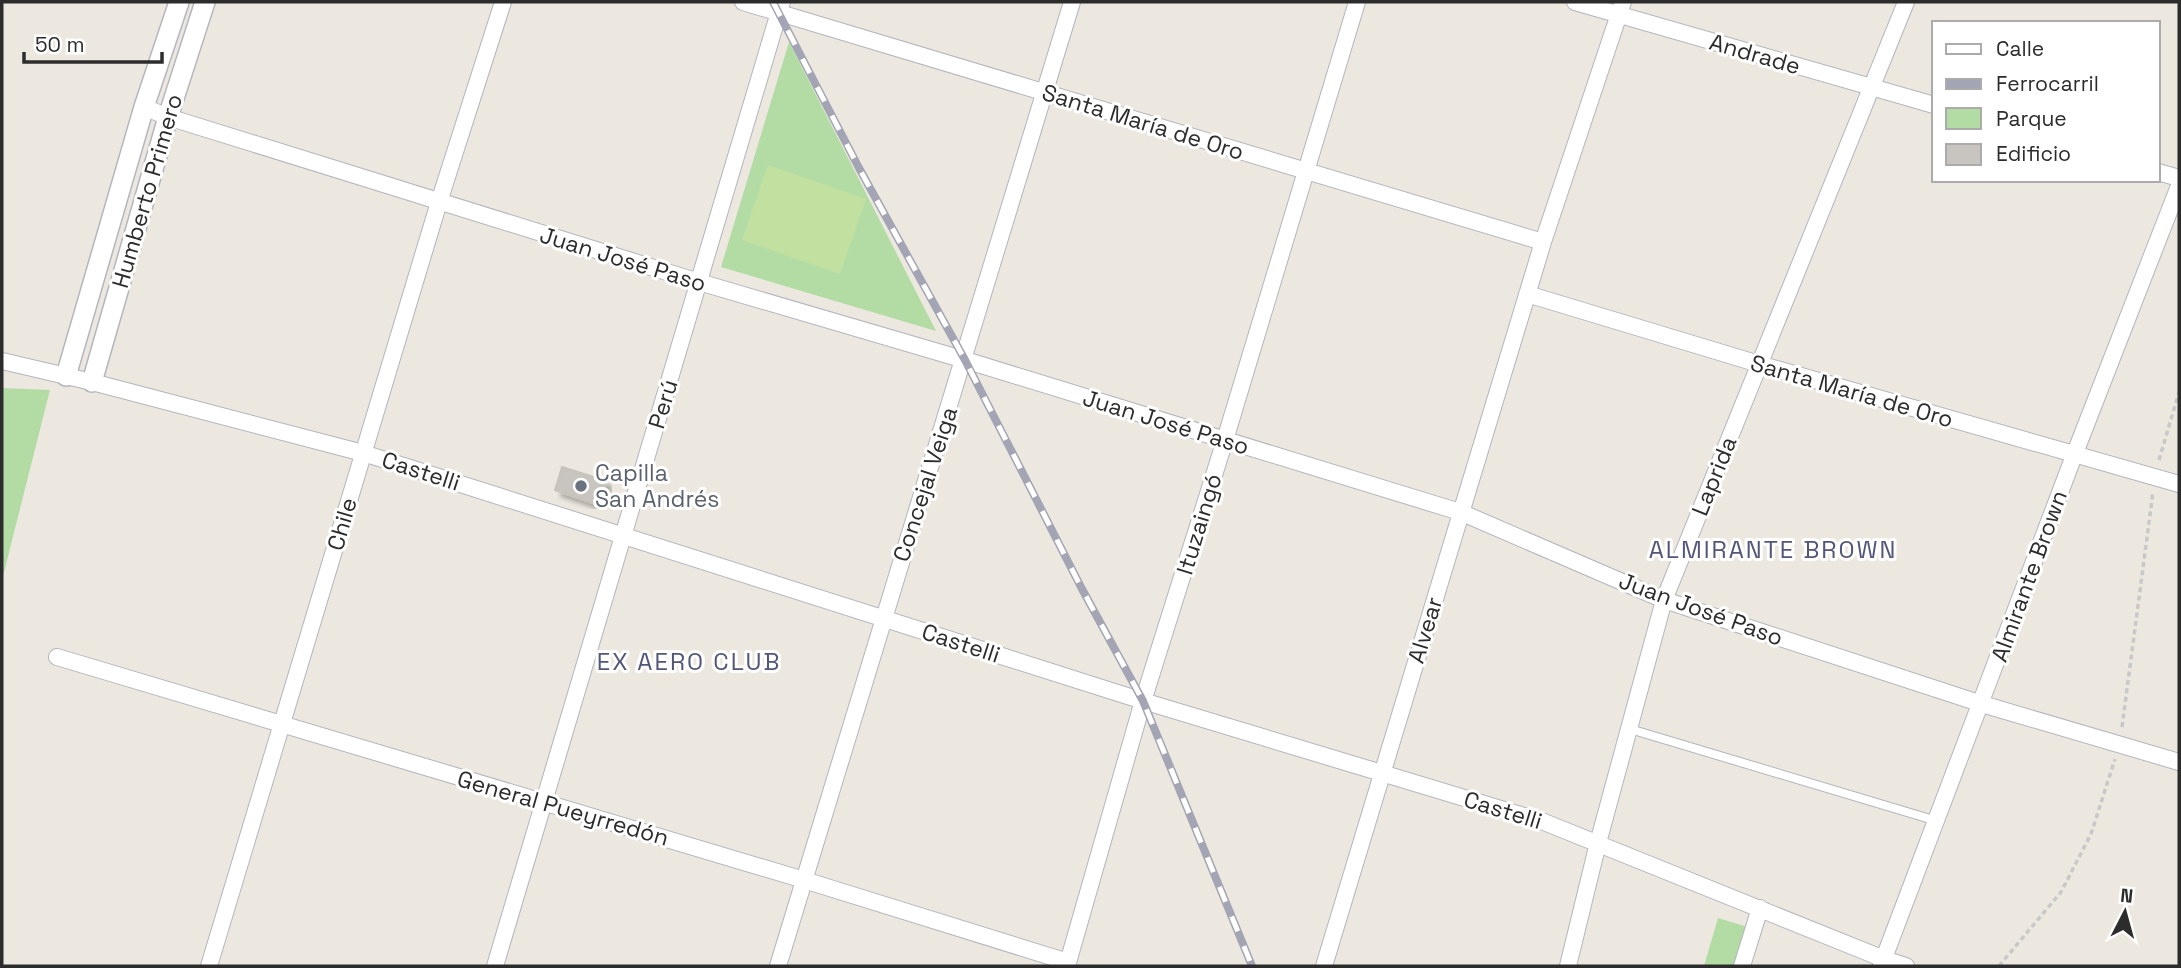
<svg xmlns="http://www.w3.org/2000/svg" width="2181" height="968" viewBox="0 0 2181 968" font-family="'Space Grotesk',sans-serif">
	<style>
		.green { fill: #b3dba4 }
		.pitch { fill: #c2e1a1 }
		.building { fill: #c8c4bf; stroke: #c7c3ba; stroke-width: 2; filter: url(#shadow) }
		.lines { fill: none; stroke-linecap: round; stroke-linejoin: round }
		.service-casing { stroke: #b4b5be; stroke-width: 10 }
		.minor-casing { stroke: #b4b5be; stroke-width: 18 }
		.tertiary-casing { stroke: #b4b5be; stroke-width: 22 }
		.path { stroke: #c8c8c8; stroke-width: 3.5; stroke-dasharray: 5 3.5; stroke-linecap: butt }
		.service { stroke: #fff; stroke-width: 8 }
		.minor { stroke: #fff; stroke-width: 16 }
		.tertiary { stroke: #fff; stroke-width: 19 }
		.rail-casing { stroke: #a4a5b4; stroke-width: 8 }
		.rail { stroke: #fff; stroke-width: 5; stroke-dasharray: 16; stroke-linecap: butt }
		.worship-dot { fill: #6b7280; stroke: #fff; stroke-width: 2.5 }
		.labels { text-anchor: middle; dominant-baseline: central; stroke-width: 6; stroke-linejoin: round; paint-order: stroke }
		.street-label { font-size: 23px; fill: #2c2c2c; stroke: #fff }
		.worship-label { font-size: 23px; fill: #5b616d; stroke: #fff; text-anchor: start }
		.neighbourhood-label { font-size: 24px; letter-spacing: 2px; fill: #525678; stroke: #fff }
	</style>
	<defs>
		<filter id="shadow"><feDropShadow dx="6" dy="6" stdDeviation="2" flood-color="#0004"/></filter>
	</defs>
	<rect width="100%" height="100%" fill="#ece8e0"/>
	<path class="green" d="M 789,42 L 936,331 L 721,267 Z
		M 2,388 L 50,390 L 2,580 Z
		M 1718,918 L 1761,931 L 1751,966 L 1704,966 Z"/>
	<path class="pitch" d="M 768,165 L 866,199 L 840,274 L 742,240 Z"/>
	<path class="building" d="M 562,467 L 606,481 L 599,505 L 555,490 Z"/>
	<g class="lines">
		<g class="service-casing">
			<path id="service" d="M 1630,729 L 1937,821"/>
		</g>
		<g class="minor-casing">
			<path id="minor" d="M 743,2 L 1543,242
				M 1575,2 L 1934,105
				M 144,107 L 168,117 L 699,282 L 965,360 L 1460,512 L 1664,600 L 1982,704 L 2179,762
				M 2158,172 L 2179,178
				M 1527,294 L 1759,364 L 2179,484
				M 2,361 L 92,382 L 363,453 L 1143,701 L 1544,822 L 1884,959 L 1906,966
				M 57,657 L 804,880 L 1068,962
				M 209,966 L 439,202 L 503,2
				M 495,966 L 782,2
				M 778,966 C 876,645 975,324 1072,2
				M 1067,966 L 1143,701 L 1225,440 L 1357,2
				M 1324,966 L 1543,242 L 1623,2
				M 1568,966 L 1598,843 L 1664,600 L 1906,2
				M 1742,966 L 1760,908
				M 1881,966 L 2075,453 L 2179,186"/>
		</g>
		<g class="tertiary-casing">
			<path id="tertiary" d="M 66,376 L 144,107 L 179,2
				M 92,382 L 168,117 L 205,2"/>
		</g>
		<path class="path" d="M 2159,460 L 2179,392
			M 2122,727 L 2153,492
			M 1999,966 L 2061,892 L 2091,834 L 2115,759"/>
		<use href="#service" class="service"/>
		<use href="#minor" class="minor"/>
		<use href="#tertiary" class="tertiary"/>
		<g class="rail-casing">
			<path id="rail" d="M 773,2 L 859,168 L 965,360 L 1082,589 L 1143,701 L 1252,966"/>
		</g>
		<use href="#rail" class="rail"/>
	</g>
	<circle class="worship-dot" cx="581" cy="486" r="7"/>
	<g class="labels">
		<g class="street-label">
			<text transform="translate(1755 54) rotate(16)">Andrade</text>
			<text transform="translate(1143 122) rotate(17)">Santa María de Oro</text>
			<text transform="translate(147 191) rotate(-74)">Humberto Primero</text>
			<text transform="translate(623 259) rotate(17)">Juan José Paso</text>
			<text transform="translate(1852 391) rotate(16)">Santa María de Oro</text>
			<text transform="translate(663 404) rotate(-73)">Perú</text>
			<text transform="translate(1166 422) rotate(17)">Juan José Paso</text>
			<text transform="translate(421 471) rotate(18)">Castelli</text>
			<text transform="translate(1714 476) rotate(-68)">Laprida</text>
			<text transform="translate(925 484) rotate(-72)">Concejal Veiga</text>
			<text transform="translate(342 524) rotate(-74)">Chile</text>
			<text transform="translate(1199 524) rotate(-73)">Ituzaingó</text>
			<text transform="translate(2029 576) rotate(-70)">Almirante Brown</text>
			<text transform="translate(1701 609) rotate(20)">Juan José Paso</text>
			<text transform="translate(1425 630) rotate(-73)">Alvear</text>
			<text transform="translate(961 643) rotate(18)">Castelli</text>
			<text transform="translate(563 808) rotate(16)">General Pueyrredón</text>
			<text transform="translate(1503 810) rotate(17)">Castelli</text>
		</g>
		<g class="worship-label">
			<text x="595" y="473">Capilla<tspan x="595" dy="26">San Andrés</tspan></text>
		</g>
		<g class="neighbourhood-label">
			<text x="1773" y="549">ALMIRANTE BROWN</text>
			<text x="689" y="661">EX AERO CLUB</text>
		</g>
	</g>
	<rect width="2181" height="968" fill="none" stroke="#2c2c2c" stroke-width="7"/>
	<rect x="1932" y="21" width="228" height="161" fill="#ffffff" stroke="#ababab" stroke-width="2"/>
	<rect x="1946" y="44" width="35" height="10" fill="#ffffff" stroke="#ababab" stroke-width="2"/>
	<text x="1996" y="56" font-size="21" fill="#2c2c2c">Calle</text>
	<rect x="1946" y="79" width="35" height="10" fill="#a4a5b4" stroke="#ababab" stroke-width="2"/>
	<text x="1996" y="91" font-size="21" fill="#2c2c2c">Ferrocarril</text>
	<rect x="1946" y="108" width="35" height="21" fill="#b3dba4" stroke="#ababab" stroke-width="2"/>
	<text x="1996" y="126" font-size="21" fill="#2c2c2c">Parque</text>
	<rect x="1946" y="144" width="35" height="21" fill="#c8c4bf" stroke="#ababab" stroke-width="2"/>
	<text x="1996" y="161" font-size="21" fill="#2c2c2c">Edificio</text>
	<g transform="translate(2125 912) rotate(6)" stroke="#ffffff" stroke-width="5" paint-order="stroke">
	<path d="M0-5L12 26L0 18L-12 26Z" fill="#2c2c2c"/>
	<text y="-10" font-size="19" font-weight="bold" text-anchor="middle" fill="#2c2c2c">N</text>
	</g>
	<path d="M24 52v10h138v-10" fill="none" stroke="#2c2c2c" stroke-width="3.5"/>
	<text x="35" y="52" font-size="21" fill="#2c2c2c" stroke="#ffffff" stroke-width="5" paint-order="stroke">50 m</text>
</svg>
